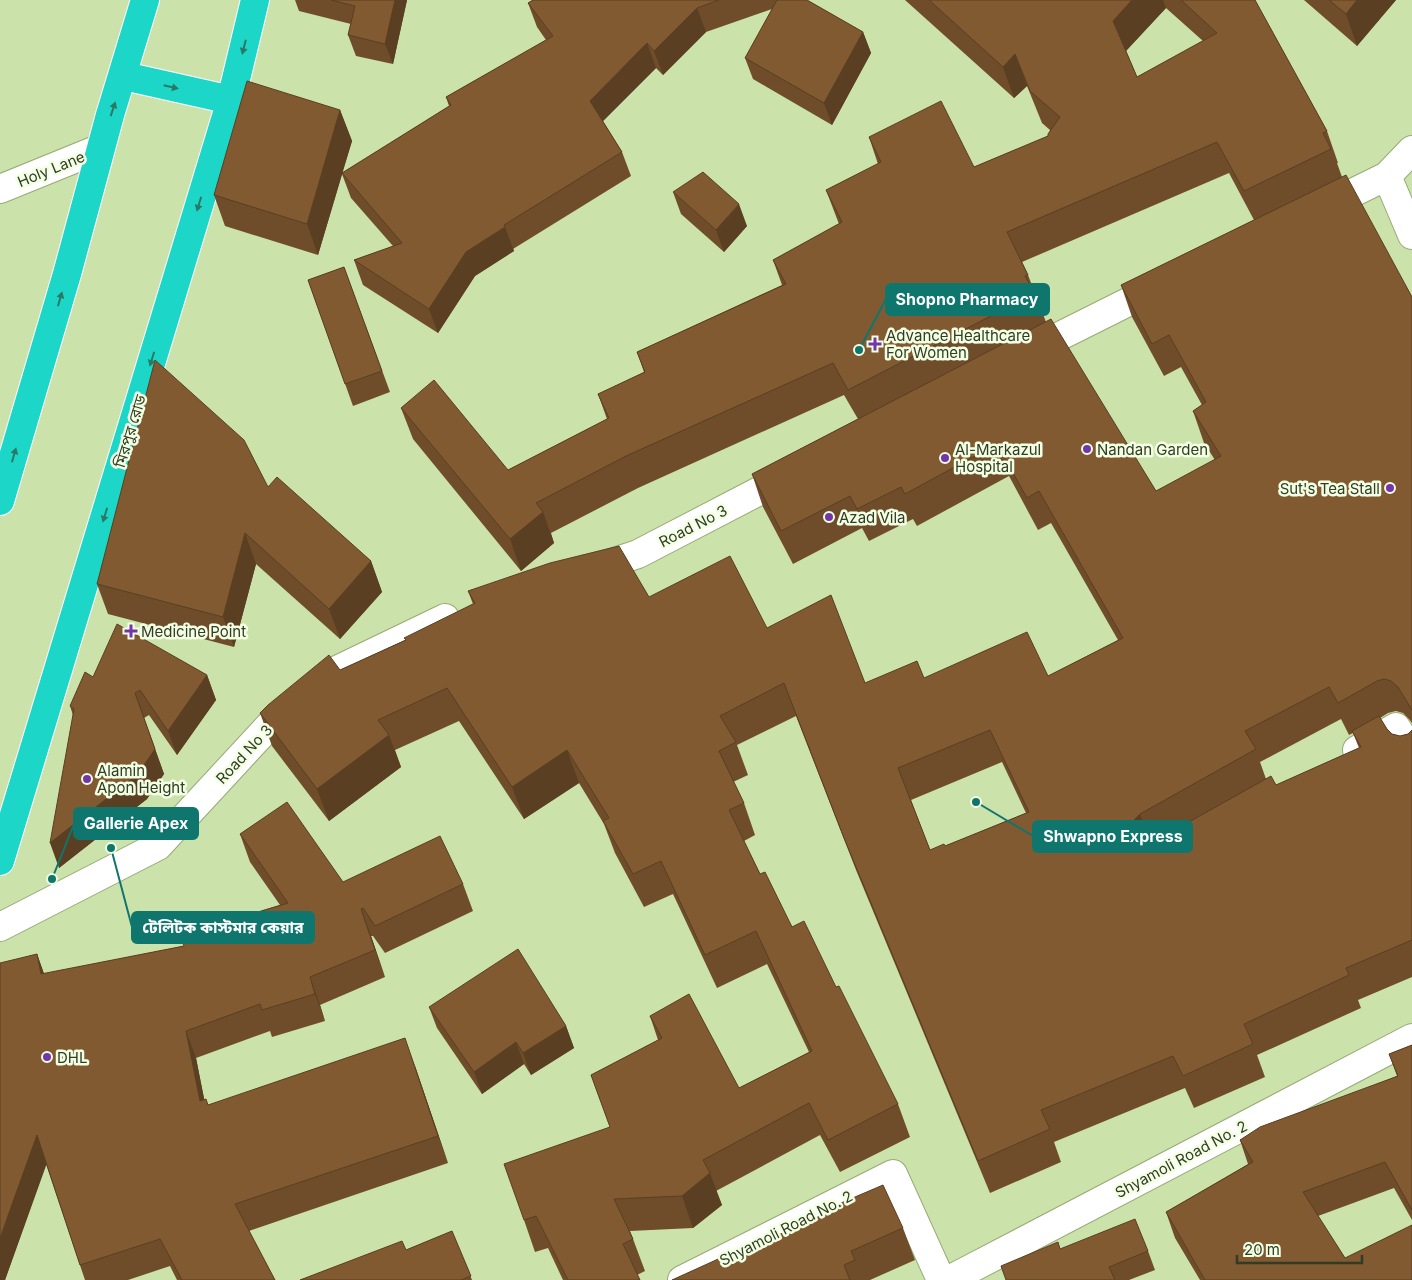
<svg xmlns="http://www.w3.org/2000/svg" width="1412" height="1280" viewBox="0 0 1412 1280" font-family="Inter,'Noto Sans Bengali',sans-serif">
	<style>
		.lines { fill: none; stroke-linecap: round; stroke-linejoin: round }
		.street-casing { stroke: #96aa76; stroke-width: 30 }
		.highway-casing { stroke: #fff; stroke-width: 30 }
		.street { stroke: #fff; stroke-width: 28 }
		.highway { stroke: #1cd7c7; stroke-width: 28 }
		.wall { fill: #6f4d2a; fill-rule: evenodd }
		.shaded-wall { fill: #5a3f22 }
		.building { fill: #815a31; stroke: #5a3f22; fill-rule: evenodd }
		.oneway { fill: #2a7966 }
		.poi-dot { fill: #7535aa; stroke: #f3ffe3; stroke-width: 2 }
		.labels { text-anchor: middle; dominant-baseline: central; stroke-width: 5; stroke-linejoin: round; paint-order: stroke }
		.street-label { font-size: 15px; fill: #333b26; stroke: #f3ffe3 }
		.poi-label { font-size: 15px; fill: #333b26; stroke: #f3ffe3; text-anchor: start }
		.leader { fill: none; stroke: #0f766e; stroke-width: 2 }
		.callout-dot { fill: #0f766e; stroke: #f3ffe3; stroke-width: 2 }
		.callout { fill: #0f766e; stroke: #0f766e; stroke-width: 2 }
		.callout-label { font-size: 16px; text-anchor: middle; font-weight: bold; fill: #fff }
	</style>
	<rect width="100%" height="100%" fill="#cce2ab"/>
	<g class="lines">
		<g class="street-casing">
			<path id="street" d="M 1387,176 L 1412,235
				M 0,189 L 101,148
				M 1322,208 L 1387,176 L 1412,150
				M 1028,352 L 1160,286
				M 590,570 L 638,554 L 790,475
				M 1357,750 L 1396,727 L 1412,753
				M 0,927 L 158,846 L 269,726 L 339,669 L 445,618
				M 682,1280 L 893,1174 L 941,1280
				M 949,1280 L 1412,1038"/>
		</g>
		<g class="highway-casing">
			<path id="highway" d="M 124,76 L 231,100
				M 0,501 L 67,274 L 110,115 L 145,0
				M 0,861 L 231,100 L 255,0"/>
		</g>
		<use href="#street" class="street"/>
		<use href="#highway" class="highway"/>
	</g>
	<path class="wall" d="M 295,0 L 407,0 L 393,64 L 356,56 L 348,35 L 351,24 L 299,11 Z
		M 533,0 L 807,0 L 863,32 L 871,53 L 832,125 L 753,79 L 745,58 L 772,9 L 706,32 L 663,75 L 656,68 L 603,121 L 622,152 L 631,176 L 513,249 L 514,251 L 475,276 L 438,333 L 363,285 L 354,260 L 393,246 L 351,198 L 342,174 L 318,255 L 225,226 L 214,195 L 340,110 L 352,141 L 342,173 L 449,106 L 446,97 L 546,40 L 537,27 L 528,3 Z
		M 905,0 L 1255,0 L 1327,131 L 1338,163 L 1337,163 L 1342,177 L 1412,297 L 1412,723 L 1409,719 L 1403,713 L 1396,711 L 1388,713 L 1380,718 L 1387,729 L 1392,734 L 1400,736 L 1408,734 L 1412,730 L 1412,977 L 1358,1000 L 1361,1008 L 1257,1055 L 1265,1077 L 1194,1108 L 1185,1088 L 1054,1142 L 1061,1162 L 990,1193 L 856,870 L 796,716 L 737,745 L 748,775 L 733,782 L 744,803 L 755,835 L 744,841 L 760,874 L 792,927 L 836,987 L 898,1104 L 910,1137 L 840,1172 L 820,1135 L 716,1191 L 722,1205 L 693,1228 L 630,1231 L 645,1271 L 637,1275 L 640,1280 L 563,1280 L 548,1248 L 535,1252 L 524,1220 L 610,1127 L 591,1075 L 658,1040 L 650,1016 L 739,1088 L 809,1052 L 767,964 L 717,988 L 673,894 L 644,907 L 615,853 L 604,824 L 579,783 L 524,819 L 459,721 L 395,750 L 401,767 L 329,821 L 272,746 L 260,713 L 340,670 L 405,640 L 473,604 L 468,591 L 649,597 L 767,628 L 865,683 L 924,678 L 1048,676 L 1118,640 L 1051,523 L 1038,530 L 1009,476 L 917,526 L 913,519 L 869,541 L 862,528 L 793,564 L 763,507 L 752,474 L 858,419 L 844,395 L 638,488 L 551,533 L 554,543 L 521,571 L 413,439 L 401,408 L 508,470 L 607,419 L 598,394 L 644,372 L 637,352 L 782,285 L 773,260 L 839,224 L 826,190 L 878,164 L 869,137 L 974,167 L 1048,136 L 1050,130 L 1042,123 L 1027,86 L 1014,98 ZM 1166,8 L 1203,41 L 1137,77 L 1126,51 ZM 1229,173 L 1254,220 L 1121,285 L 1132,317 L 1164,376 L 1181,367 L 1202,405 L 1193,411 L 1204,443 L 1215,460 L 1156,491 L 1046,322 L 1028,275 L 1022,262 ZM 1341,719 L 1349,735 L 1353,733 L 1359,748 L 1276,785 L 1266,779 L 1260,762 ZM 1002,762 L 1026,813 L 945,846 L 930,850 L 911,800 Z
		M 1304,0 L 1396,0 L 1357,46 Z
		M 673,192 L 747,226 L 724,252 L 681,214 Z
		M 344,267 L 390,392 L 353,406 L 308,280 Z
		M 268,487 L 371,561 L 382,592 L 340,639 L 256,564 L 234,647 L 108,614 L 97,584 Z
		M 207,675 L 216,700 L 177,755 L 149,715 L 144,718 L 164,774 L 147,799 L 59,868 L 73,715 L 70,706 Z
		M 240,834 L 343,882 L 463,884 L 473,911 L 385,953 L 373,936 L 371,936 L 385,977 L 320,1005 L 325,1021 L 272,1037 L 270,1031 L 196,1058 L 204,1099 L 208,1105 L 415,1066 L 448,1163 L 249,1231 L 275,1280 L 177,1280 L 170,1266 L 128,1280 L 85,1280 L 46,1164 L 5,1280 L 0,1280 L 37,954 L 44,974 L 184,946 L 218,924 L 280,905 L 250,862 Z
		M 429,1007 L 566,1026 L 574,1048 L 531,1075 L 524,1064 L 482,1094 L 437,1028 Z
		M 1412,1045 L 1412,1220 L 1394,1188 L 1318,1216 L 1345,1258 L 1412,1280 L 1200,1280 L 1175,1238 L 1166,1212 L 1248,1164 L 1240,1140 L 1397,1076 L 1389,1054 Z
		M 903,1228 L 915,1260 L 870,1280 L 672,1280 L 739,1253 Z
		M 452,1231 L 472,1280 L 300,1280 L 406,1250 Z
		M 1060,1249 L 1148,1251 L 1155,1270 L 1129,1280 L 1006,1280 Z"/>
	<path class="shaded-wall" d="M 395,0 L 407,0 L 393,64 L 385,44 Z
		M 1132,0 L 1163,0 L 1166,8 L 1124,53 L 1113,21 Z
		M 1357,0 L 1396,0 L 1357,46 L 1346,14 Z
		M 697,8 L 706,32 L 663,75 L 654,51 Z
		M 863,32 L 871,53 L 832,125 L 824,103 Z
		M 647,43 L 656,68 L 599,125 L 590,101 Z
		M 1015,54 L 1027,86 L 1014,98 L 1003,67 Z
		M 340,110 L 352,141 L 318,255 L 307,224 Z
		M 739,204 L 747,226 L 724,252 L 716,230 Z
		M 505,227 L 514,251 L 475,276 L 438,333 L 429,309 L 466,252 Z
		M 543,512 L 554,543 L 521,571 L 510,539 Z
		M 245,533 L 256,564 L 234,647 L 223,617 Z
		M 371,561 L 382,592 L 340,639 L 329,609 Z
		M 207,675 L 216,700 L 177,755 L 168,731 Z
		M 135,693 L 164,774 L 147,799 L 59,868 L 50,843 Z
		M 389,735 L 401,767 L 329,821 L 317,789 Z
		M 567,750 L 579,783 L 524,819 L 512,787 Z
		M 1140,814 L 1151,846 L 1145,867 L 1132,828 L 1134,820 Z
		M 361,909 L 371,936 L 385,977 L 375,950 Z
		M 37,954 L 47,982 L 41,974 Z
		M 310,977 L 320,1005 L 325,1021 L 315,994 Z
		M 566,1026 L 574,1048 L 531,1075 L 523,1053 Z
		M 186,1031 L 196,1058 L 210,1128 L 200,1101 Z
		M 405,1038 L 415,1066 L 448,1163 L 438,1136 Z
		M 516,1042 L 524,1064 L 482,1094 L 474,1072 Z
		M 37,1135 L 47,1163 L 5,1280 L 0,1280 L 0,1238 Z
		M 710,1173 L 722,1205 L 693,1228 L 682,1196 Z"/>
	<path class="building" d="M 331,0 L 395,0 L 385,44 L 348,35 L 355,6 Z
		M 533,0 L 719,0 L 697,8 L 654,51 L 647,43 L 590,101 L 622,152 L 504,225 L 505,227 L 466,252 L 429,309 L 354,260 L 402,243 L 342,173 L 451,105 L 446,97 L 553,36 L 528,3 Z
		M 777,0 L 807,0 L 863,32 L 824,103 L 745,58 Z
		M 929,0 L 1132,0 L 1113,21 L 1137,77 L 1217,33 L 1181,0 L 1255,0 L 1327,131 L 1323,133 L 1331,149 L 1244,191 L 1217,142 L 1007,232 L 1028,275 L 1025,276 L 1035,293 L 848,390 L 833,363 L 626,456 L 536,503 L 543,512 L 510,539 L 401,408 L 434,380 L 508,470 L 609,418 L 598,394 L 645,372 L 637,352 L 786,284 L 773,260 L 842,222 L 826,190 L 881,162 L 869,137 L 941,101 L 974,167 L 1048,136 L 1048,134 L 1060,117 L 1030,91 L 1015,54 L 1003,67 Z
		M 1329,0 L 1357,0 L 1346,14 Z
		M 247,81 L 340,110 L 307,224 L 214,195 Z
		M 703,172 L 739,204 L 716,230 L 673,192 Z
		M 1346,175 L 1412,297 L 1412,710 L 1398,687 L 1391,681 L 1384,679 L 1377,681 L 1338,703 L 1329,687 L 1245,731 L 1256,749 L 1140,814 L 1134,820 L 1132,828 L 1133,835 L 1140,841 L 1148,843 L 1155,841 L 1271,776 L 1276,785 L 1361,747 L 1352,731 L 1379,716 L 1387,729 L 1392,734 L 1400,736 L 1408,734 L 1412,730 L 1412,940 L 1346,968 L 1349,975 L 1244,1024 L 1253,1044 L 1183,1076 L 1173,1056 L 1041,1110 L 1050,1129 L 978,1161 L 844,838 L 784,683 L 720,716 L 736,742 L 719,751 L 744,803 L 729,810 L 760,874 L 765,872 L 792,927 L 804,921 L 836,987 L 839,986 L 898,1104 L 828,1140 L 809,1103 L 703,1160 L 710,1173 L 682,1196 L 614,1199 L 633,1239 L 623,1244 L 640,1280 L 568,1280 L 536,1216 L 524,1220 L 504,1164 L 610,1127 L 591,1075 L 662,1038 L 650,1016 L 689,994 L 739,1088 L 812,1051 L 756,931 L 705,955 L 661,861 L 633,874 L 603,821 L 609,818 L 567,750 L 512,787 L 447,688 L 378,720 L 389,735 L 317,789 L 260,713 L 268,705 L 329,655 L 340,670 L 406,640 L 404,638 L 475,603 L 468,591 L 550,563 L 619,546 L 649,597 L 730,556 L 767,628 L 831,595 L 865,683 L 917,661 L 924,678 L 1027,632 L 1048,676 L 1123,638 L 1039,491 L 1027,498 L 997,444 L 905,494 L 901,487 L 857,509 L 850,496 L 781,531 L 752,474 L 1051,319 L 1156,491 L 1221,456 L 1193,411 L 1206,402 L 1169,335 L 1152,344 L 1121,285 ZM 990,730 L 1029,812 L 945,846 L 944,844 L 930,850 L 898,768 Z
		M 344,267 L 382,371 L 345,384 L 308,280 Z
		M 155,360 L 244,440 L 268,487 L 277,477 L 371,561 L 329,609 L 245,533 L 223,617 L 97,584 Z
		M 117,624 L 207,675 L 168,731 L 140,690 L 135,693 L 155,749 L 138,774 L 50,843 L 74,709 L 70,706 L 85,672 L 93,677 Z
		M 287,802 L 343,882 L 440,836 L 463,884 L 375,926 L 363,908 L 361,909 L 375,950 L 310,977 L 315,994 L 262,1010 L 260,1004 L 186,1031 L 200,1101 L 206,1099 L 208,1105 L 405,1038 L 438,1136 L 235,1204 L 275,1280 L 182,1280 L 160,1239 L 80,1265 L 37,1135 L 0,1238 L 0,963 L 37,954 L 41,974 L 184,946 L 179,934 L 216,921 L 218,924 L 288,903 L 240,834 Z
		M 518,949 L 566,1026 L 523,1053 L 516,1042 L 474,1072 L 429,1007 Z
		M 1412,1045 L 1412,1210 L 1385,1162 L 1303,1192 L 1345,1258 L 1412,1225 L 1412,1280 L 1205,1280 L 1166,1212 L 1253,1162 L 1240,1140 L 1260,1127 L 1398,1076 L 1389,1054 Z
		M 883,1185 L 903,1228 L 851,1251 L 855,1260 L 844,1265 L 850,1280 L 672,1280 L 738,1250 L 739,1253 L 842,1206 L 841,1203 Z
		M 1135,1219 L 1148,1251 L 1109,1267 L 1115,1280 L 1006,1280 L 1001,1266 L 1058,1242 L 1060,1249 Z
		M 452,1231 L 471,1276 L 461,1280 L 300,1280 L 402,1241 L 406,1250 Z"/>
	<defs><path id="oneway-solid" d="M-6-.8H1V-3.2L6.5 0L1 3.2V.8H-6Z" transform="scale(1.25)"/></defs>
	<g class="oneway">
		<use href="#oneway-solid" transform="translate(244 47) rotate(104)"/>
		<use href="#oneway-solid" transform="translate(171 87) rotate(13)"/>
		<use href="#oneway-solid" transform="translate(113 109) rotate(-72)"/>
		<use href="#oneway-solid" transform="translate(199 204) rotate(107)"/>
		<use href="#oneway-solid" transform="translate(60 299) rotate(-74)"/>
		<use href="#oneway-solid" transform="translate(152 359) rotate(107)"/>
		<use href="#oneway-solid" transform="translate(14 455) rotate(-74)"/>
		<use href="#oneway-solid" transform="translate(105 515) rotate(107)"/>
	</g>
	<g class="poi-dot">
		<path d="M872.5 336.5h5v5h5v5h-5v5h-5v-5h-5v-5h5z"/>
		<circle cx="1087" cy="449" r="5"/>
		<circle cx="945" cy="458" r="5"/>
		<circle cx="1390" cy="488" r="5"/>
		<circle cx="829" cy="517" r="5"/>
		<path d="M128.5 623.5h5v5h5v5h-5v5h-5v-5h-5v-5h5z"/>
		<circle cx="87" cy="779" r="5"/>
		<circle cx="47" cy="1057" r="5"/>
	</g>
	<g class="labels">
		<g class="street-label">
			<text transform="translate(51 169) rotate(-22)">Holy Lane</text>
			<text transform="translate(130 431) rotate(-73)">মিরপুর রোড</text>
			<text transform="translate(693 526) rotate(-27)">Road No 3</text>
			<text transform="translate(244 754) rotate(-47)">Road No 3</text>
			<text transform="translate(1181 1159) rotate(-28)">Shyamoli Road No. 2</text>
			<text transform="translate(786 1228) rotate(-27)">Shyamoli Road No. 2</text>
		</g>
		<g class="poi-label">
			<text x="886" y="335">Advance Healthcare<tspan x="886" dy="17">For Women</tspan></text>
			<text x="955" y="449">Al-Markazul<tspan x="955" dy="17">Hospital</tspan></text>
			<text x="1097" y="449">Nandan Garden</text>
			<text x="1380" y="488" text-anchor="end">Sut's Tea Stall</text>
			<text x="839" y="517">Azad Vila</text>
			<text x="141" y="631">Medicine Point</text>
			<text x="97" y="770">Alamin<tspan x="97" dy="17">Apon Height</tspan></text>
			<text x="57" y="1057">DHL</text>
		</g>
	</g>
	<path class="leader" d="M859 350L886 299M52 879L74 824M976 802L1033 836M111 848L132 927"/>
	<g class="callout-dot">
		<circle cx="859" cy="350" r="5"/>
		<circle cx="52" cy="879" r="5"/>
		<circle cx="976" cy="802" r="5"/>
		<circle cx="111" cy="848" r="5"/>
	</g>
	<g class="callout">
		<rect x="886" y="284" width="163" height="31" rx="5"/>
		<rect x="74" y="808" width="124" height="31" rx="5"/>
		<rect x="1033" y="821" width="159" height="31" rx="5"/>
		<rect x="132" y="912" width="182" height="31" rx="5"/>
	</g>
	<g class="callout-label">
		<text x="967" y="305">Shopno Pharmacy</text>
		<text x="136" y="829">Gallerie Apex</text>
		<text x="1113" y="842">Shwapno Express</text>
		<text x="223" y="933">টেলিটক কাস্টমার কেয়ার</text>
	</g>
	<path d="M1237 1255v8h125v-8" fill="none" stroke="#333b26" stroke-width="2.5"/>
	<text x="1244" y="1255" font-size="15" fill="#333b26" stroke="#f3ffe3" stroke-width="4" paint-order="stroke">20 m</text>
</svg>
